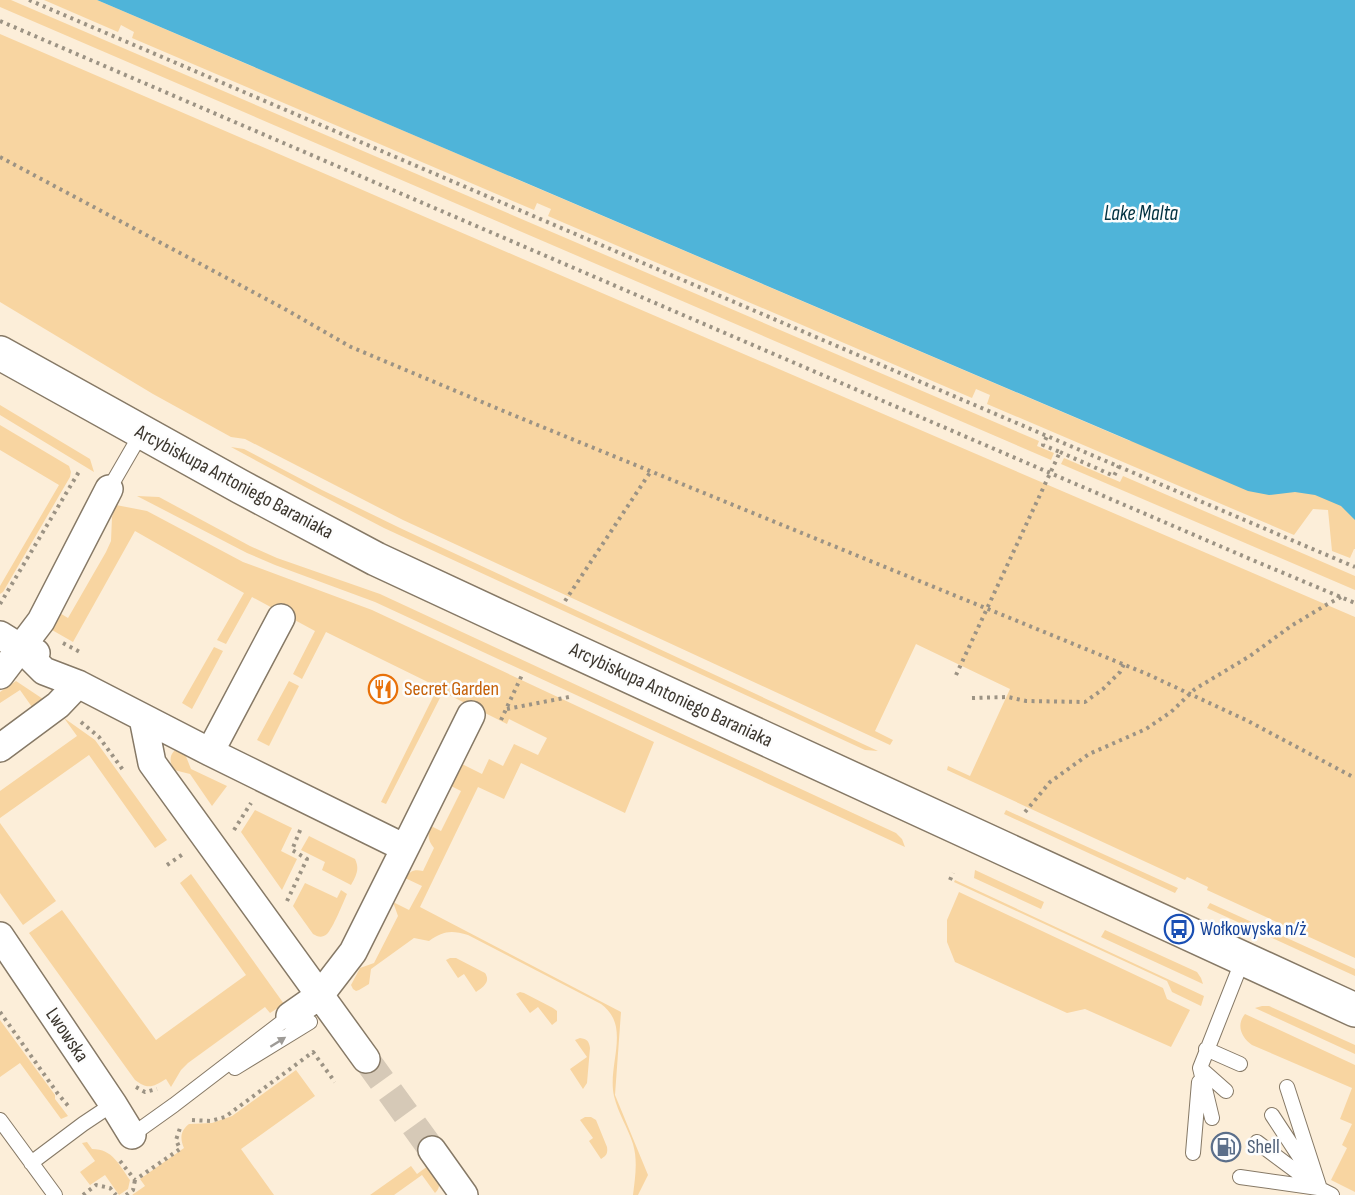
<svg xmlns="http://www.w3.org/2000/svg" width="1355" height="1195" viewBox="0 0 1355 1195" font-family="'Sofia Sans Condensed',sans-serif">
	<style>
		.green { fill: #f8d5a1 }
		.water { fill: #4fb4d9 }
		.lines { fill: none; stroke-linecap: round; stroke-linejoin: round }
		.street-tunnel { stroke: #d6c9b7; stroke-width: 27; stroke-dasharray: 27 14; stroke-linecap: butt }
		.lane-casing { stroke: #867966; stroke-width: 16 }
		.street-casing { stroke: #867966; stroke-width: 30 }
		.secondary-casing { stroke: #867966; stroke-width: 36 }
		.path { stroke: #9c9384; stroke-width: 4; stroke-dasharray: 3 4.5; stroke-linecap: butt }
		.lane { stroke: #fff; stroke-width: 14 }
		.street { stroke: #fff; stroke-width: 27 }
		.secondary { stroke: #fff; stroke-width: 33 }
		.oneway { fill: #9e9b97 }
		.labels { text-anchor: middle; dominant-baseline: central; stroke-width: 5; stroke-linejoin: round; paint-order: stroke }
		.street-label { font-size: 20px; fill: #3c372f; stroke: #fdfdfd }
		.food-label { font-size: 20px; fill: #c56008; stroke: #fdfdfd; text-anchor: start }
		.transit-label { font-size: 20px; fill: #164399; stroke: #fdfdfd; text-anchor: start }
		.service-label { font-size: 20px; fill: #4e5e75; stroke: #fdfdfd; text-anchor: start }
		.water-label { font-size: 21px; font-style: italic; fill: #013141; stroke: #fdfdfd }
	</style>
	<rect width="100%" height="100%" fill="#fceed9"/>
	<path class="green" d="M 0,0 L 11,0 L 1039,441 L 1037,446 L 1054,453 L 1051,460 L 0,7 Z
		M 44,0 L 97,0 L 1130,441 L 1158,441 L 1355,491 L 1355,549 L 1354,549 L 1350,558 L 1332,551 L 1328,510 L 1313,509 L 1294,535 L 987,404 L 990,395 L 976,389 L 972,398 L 548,216 L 551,209 L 537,203 L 534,210 L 132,38 L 134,32 L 121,25 L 118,32 Z
		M 0,34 L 1355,617 L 1355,958 L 1207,890 L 1208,887 L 1187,877 L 1185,880 L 947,770 L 948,766 L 970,776 L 1010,689 L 916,644 L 875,731 L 893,740 L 890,745 L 403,520 L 245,439 L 231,437 L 153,394 L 0,302 Z
		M 0,405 L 90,459 L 94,472 L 0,415 Z
		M 0,425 L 69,466 L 71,472 L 70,477 L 3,592 L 0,594 L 0,586 L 59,485 L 0,450 Z
		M 231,447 L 244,449 L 322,490 L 400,528 L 878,751 L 865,750 L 384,528 L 307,488 Z
		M 1064,458 L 1120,482 L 1123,476 L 1355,576 L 1355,590 L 1061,464 Z
		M 137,496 L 159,497 L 250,546 L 277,558 L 380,594 L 896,833 L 902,839 L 905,847 L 375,602 L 275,565 L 247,553 Z
		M 116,505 L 147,511 L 243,562 L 372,610 L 654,742 L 625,813 L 521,763 L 504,799 L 478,787 L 420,907 L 621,1012 L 615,1095 L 648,1175 L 638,1195 L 633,1195 C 635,1178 638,1161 633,1144 C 628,1128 618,1113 614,1096 C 609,1073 620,1049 616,1027 C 614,1017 609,1010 601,1004 L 468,935 C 451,930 443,931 429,941 L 414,938 L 371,969 L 369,984 L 359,990 L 356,991 L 353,989 L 351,985 L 360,968 L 374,963 L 398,916 L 393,902 L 409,910 L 422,886 L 405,878 C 410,871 414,869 423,871 L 434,848 C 428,841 427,835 431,826 L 441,831 L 461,791 L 451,786 L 462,764 L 482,774 L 489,759 L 503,766 L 514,744 L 538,755 L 547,738 L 509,719 L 507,724 L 443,692 L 386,804 L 381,802 L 438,687 L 326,632 L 302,679 L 293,674 L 315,631 L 252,597 L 226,644 L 217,640 L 244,593 L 135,531 L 73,642 L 52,630 L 54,621 L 58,612 L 68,618 L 106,552 L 111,541 L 112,517 Z
		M 214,647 L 223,651 L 192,709 L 182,703 Z
		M 16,681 L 43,699 L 32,707 L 20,690 L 0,703 L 0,692 Z
		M 289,681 L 299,686 L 269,746 L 257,740 Z
		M 64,718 L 95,740 L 167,840 L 155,848 L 89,755 L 0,818 L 0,791 L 77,736 Z
		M 178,750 L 185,754 L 191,769 L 227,786 L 212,806 L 190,774 L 174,770 C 171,764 168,758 174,751 Z
		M 255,810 L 292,828 L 281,851 L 297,859 L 282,890 L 241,832 Z
		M 1006,810 L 1178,888 L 1175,893 L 1004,814 Z
		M 0,823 L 56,901 L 23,925 L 0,893 Z
		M 309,836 L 355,859 C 360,869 356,876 351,885 L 322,870 L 325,862 L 301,850 Z
		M 975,870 L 1044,902 L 1041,909 L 974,878 Z
		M 191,874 L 284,1004 L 270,1013 L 265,1007 L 188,1063 L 181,1070 L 171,1087 L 166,1079 C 153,1087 148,1090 135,1080 L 29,933 L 62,910 L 156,1040 L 246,975 L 180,883 Z
		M 955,880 L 1204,996 L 1201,1006 L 1172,992 L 1167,981 L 954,882 Z
		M 305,883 L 337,898 L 341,890 L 347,894 C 343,903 333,928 327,934 C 322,938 318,937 313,934 L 293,906 Z
		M 959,892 L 1163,988 L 1167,999 L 1190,1010 L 1171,1047 L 1085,1009 L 1067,1013 L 955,962 L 947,942 L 947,920 Z
		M 1210,903 L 1355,969 L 1355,976 L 1207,908 Z
		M 1105,930 L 1197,972 L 1201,978 L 1203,984 L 1101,937 Z
		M 450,958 L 456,958 L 485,973 C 491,982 483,987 476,992 L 464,974 L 458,978 L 446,960 Z
		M 520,992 L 524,993 L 553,1008 L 557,1011 L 557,1021 L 552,1025 L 538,1007 L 530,1013 L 516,994 Z
		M 1262,1006 L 1269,1006 L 1355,1045 L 1355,1054 L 1255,1008 Z
		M 1245,1014 L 1355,1065 L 1355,1192 L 1331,1180 L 1347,1148 L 1342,1145 L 1352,1124 L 1340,1119 L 1352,1088 L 1252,1045 C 1241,1037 1236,1025 1245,1014 Z
		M 0,1020 L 55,1095 L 55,1099 L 68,1116 L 61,1119 L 20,1063 L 0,1077 Z
		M 580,1038 C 587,1039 589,1041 590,1048 L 587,1083 L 583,1089 L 570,1069 L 587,1057 L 575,1040 Z
		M 296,1070 L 315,1096 L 241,1149 L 274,1195 L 132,1195 L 145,1186 L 140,1179 L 184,1148 C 180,1139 180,1131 189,1124 L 212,1123 L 232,1116 Z
		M 585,1117 L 591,1117 L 596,1120 L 607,1147 C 608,1154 606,1156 601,1159 L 589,1141 L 593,1138 L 580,1120 Z
		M 87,1142 L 92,1149 C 113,1149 119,1165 130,1180 L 128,1189 L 119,1195 L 105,1175 L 90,1185 L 80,1172 L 95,1161 L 82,1143 Z
		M 411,1166 L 417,1174 L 428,1166 C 434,1174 445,1184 435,1193 L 422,1175 L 394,1195 L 370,1195 Z"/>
	<path class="water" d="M 97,0 L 1355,0 L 1355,520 L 1341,506 L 1315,495 L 1295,492 L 1269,495 L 1248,491 Z"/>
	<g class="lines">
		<path class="street-tunnel" d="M 366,1059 L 432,1150"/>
		<g class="lane-casing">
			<path id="lane" d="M 109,489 L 142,432
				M 1206,1049 L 1240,1064
				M 235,1068 L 310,1022
				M 1200,1068 L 1226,1091
				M 1287,1087 L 1320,1189
				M 1272,1115 L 1310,1173
				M 1212,1118 L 1200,1068 L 1243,959
				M 0,1120 L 55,1195
				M 132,1135 L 174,1105 L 290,1016
				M 1257,1142 L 1320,1189 L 1332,1195
				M 1193,1153 L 1199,1082
				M 31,1163 L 83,1124 L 113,1104
				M 1240,1177 L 1318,1188"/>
		</g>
		<g class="street-casing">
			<path id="street" d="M 0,635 L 21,648 L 36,653
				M 21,648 L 44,671 L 78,684 L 210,752 L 405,848 L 471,715
				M 0,675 L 41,621 L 109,489
				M 143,718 L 152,763 L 366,1059
				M 0,748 L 58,705 L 78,684
				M 210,752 L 281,618
				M 0,936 L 113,1104 L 132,1135
				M 290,1016 L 320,995 L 353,952 L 405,848
				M 432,1150 L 464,1195"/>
		</g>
		<g class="secondary-casing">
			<path id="secondary" d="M 0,353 L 241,487 L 376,559 L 505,619 L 1355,1010"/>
		</g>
		<path class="path" d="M 29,0 L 1047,436 L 1355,567
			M 0,21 L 1250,559 L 1355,603
			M 0,157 L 283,308 L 351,347 L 513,415 L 1147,674 L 1248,721 L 1355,778
			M 1060,452 L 1114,476 L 1119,466
			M 565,601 L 651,471
			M 0,604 L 80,470
			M 63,643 L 80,652
			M 956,675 L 1060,452 L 1043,445 L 1047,436
			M 972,698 L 1008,697 L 1026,701 L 1085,702 L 1103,689 L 1120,672 L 1124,664
			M 507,709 L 569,697
			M 501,720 L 522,675
			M 81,722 L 99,737 L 123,770
			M 1025,812 L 1050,782 L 1089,754 L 1146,729 L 1171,712 L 1195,689 L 1250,656 L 1291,626 L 1326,605 L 1341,597
			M 234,830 L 251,803
			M 167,865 L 183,854
			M 950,880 L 953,873
			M 287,901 L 307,859 L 292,850 L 301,828
			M 0,1012 L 58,1094 L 70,1108
			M 136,1087 L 145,1092 L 157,1089
			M 192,1120 L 210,1121 L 225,1117 L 313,1052 L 335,1082
			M 120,1161 L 135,1180 L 180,1149 L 176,1140 L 180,1128
			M 83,1195 L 96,1185 L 110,1188 L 116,1195
			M 126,1195 L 133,1190 L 135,1180"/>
		<use href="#lane" class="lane"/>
		<use href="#street" class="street"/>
		<use href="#secondary" class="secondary"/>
	</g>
	<defs><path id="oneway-solid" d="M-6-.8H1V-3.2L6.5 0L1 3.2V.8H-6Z" transform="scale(1.5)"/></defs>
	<use class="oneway" href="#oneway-solid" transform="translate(278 1042) rotate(-32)"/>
	<defs>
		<g id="restaurant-ring" transform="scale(1.5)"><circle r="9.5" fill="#fdfdfd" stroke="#e8710a" stroke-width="1.5"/><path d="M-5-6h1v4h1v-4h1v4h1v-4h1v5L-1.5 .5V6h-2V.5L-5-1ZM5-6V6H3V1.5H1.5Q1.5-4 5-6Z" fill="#e8710a"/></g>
		<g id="bus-ring" transform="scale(1.5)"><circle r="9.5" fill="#fdfdfd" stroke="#1a4fb4" stroke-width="1.5"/><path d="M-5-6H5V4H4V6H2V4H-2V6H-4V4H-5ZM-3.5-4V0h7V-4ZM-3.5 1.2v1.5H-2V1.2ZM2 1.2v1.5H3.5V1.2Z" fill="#1a4fb4"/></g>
		<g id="fuel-ring" transform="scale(1.5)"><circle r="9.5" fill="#fdfdfd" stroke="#5c6f8a" stroke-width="1.5"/><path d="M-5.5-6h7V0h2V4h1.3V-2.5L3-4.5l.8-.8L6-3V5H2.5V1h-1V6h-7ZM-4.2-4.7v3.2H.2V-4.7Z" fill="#5c6f8a"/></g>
	</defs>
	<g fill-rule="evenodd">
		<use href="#restaurant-ring" x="383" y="689"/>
		<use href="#bus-ring" x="1179" y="929"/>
		<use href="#fuel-ring" x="1226" y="1147"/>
	</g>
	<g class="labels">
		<g class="street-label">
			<text transform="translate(234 482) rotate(28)">Arcybiskupa Antoniego Baraniaka</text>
			<text transform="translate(671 695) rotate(25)">Arcybiskupa Antoniego Baraniaka</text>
			<text transform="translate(67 1035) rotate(56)">Lwowska</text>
		</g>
		<g class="food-label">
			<text x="404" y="689">Secret Garden</text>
		</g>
		<g class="transit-label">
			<text x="1200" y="929">Wołkowyska n/ż</text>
		</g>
		<g class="service-label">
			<text x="1247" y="1147">Shell</text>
		</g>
		<g class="water-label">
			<text x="1141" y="213">Lake Malta</text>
		</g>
	</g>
</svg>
